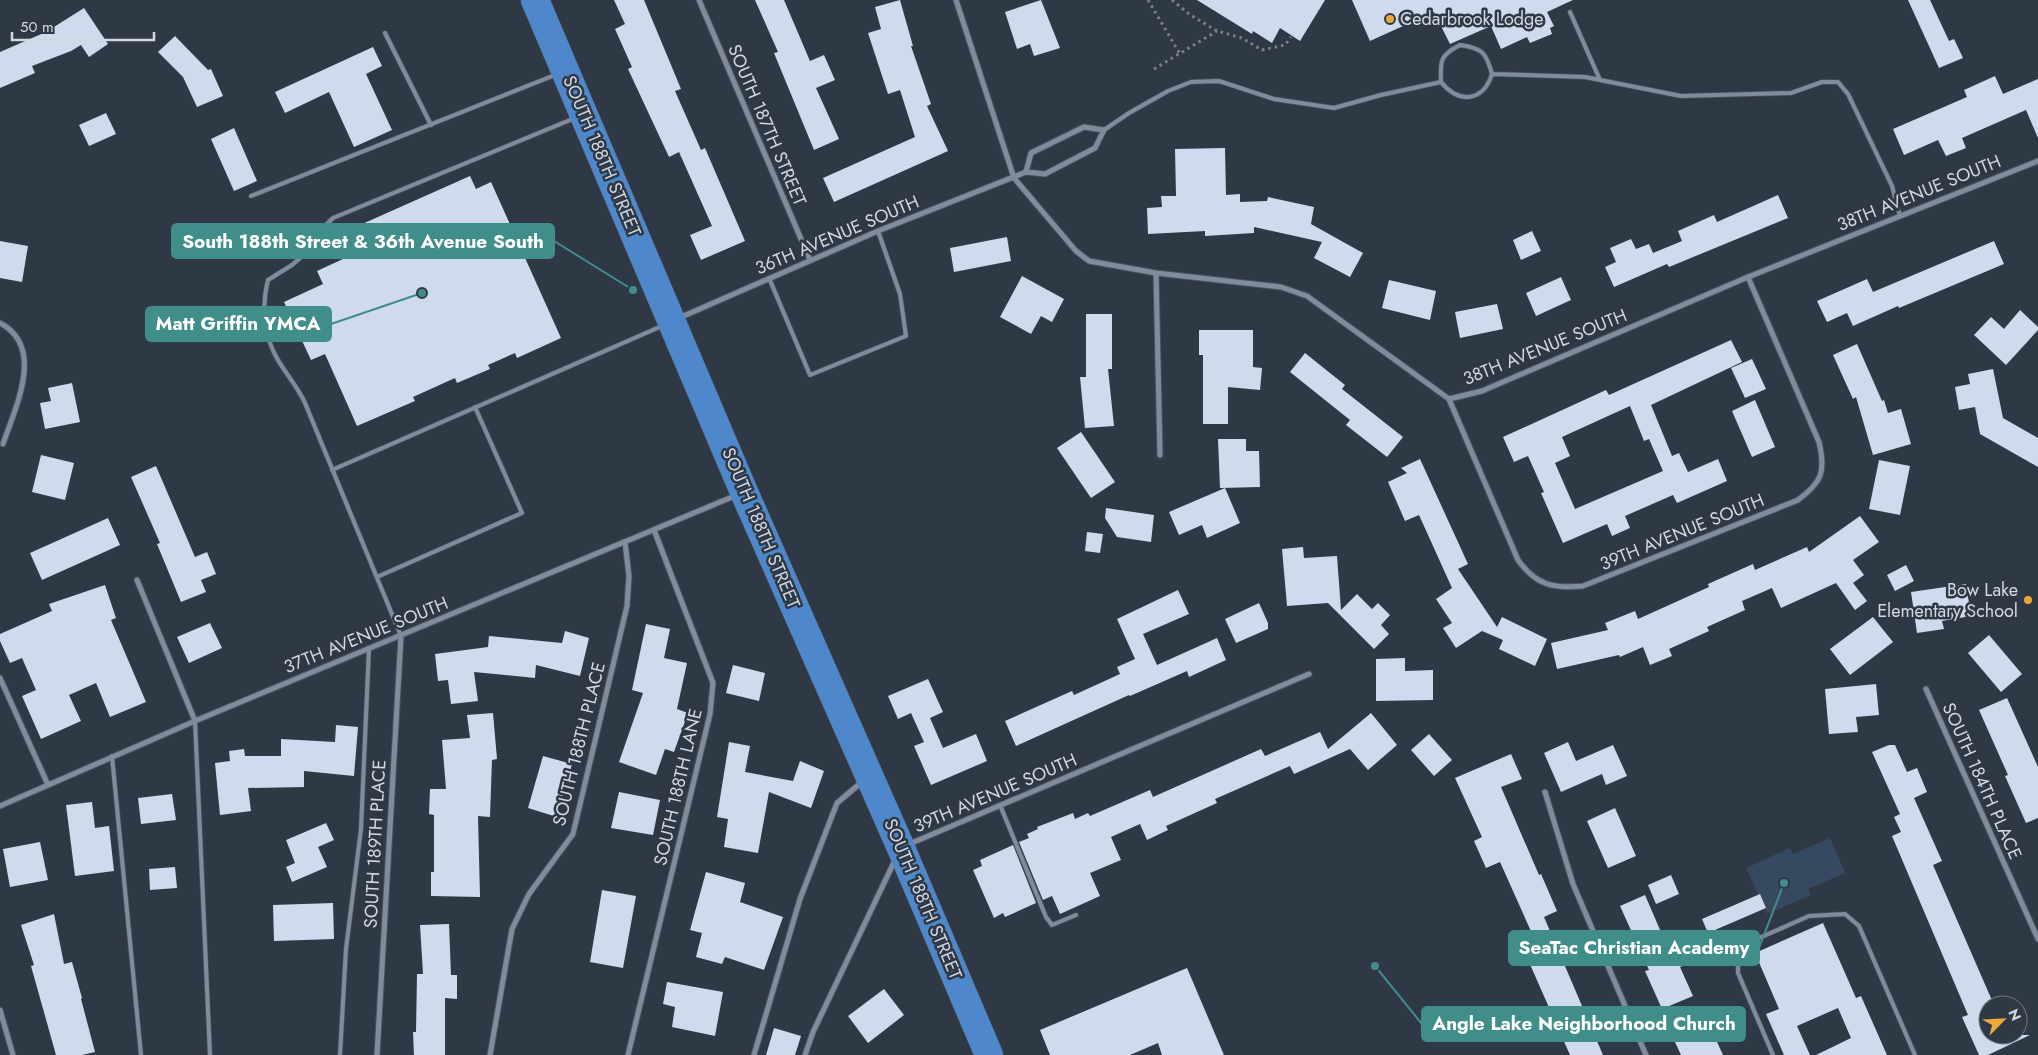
<svg xmlns="http://www.w3.org/2000/svg" width="2038" height="1055" viewBox="0 0 2038 1055" font-family="Jost,sans-serif">
	<style>
		.green { fill: #364961 }
		.building { fill: #cfdbec; fill-rule: evenodd }
		.lines { fill: none; stroke-linecap: round; stroke-linejoin: round }
		.lane-casing { stroke: #4b545e; stroke-width: 5.5 }
		.street-casing { stroke: #4b545e; stroke-width: 7 }
		.primary-casing { stroke: #4b545e; stroke-width: 29 }
		.path { stroke: #7a828c; stroke-width: 3; stroke-dasharray: 2.5 4; stroke-linecap: butt }
		.lane { stroke: #808c9b; stroke-width: 4 }
		.street { stroke: #808c9b; stroke-width: 5 }
		.primary { stroke: #4e87ca; stroke-width: 28 }
		.poi-dot { fill: #eca93a; stroke: #2f3845; stroke-width: 2 }
		.labels { text-anchor: middle; dominant-baseline: central; stroke-width: 5; stroke-linejoin: round; paint-order: stroke }
		.poi-label { font-size: 18px; fill: #d2d8e0; stroke: #2f3845; text-anchor: start }
		.street-label { font-size: 18px; fill: #d2d8e0; stroke: #2f3845 }
		.leader { fill: none; stroke: #408e8a; stroke-width: 2 }
		.callout-dot { fill: #408e8a; stroke: #2f3845; stroke-width: 2 }
		.callout { fill: #408e8a; stroke: #408e8a; stroke-width: 2 }
		.callout-label { font-size: 19px; text-anchor: middle; font-weight: bold; fill: #fff }
	</style>
	<rect width="100%" height="100%" fill="#2f3845"/>
	<path class="green" d="M 1830,838 L 1845,873 L 1808,889 L 1811,895 L 1767,914 L 1746,868 L 1790,848 L 1793,854 Z"/>
	<path class="building" d="M 614,0 L 644,0 L 681,89 L 675,91 L 701,150 L 705,148 L 745,241 L 701,260 L 690,235 L 712,226 L 679,152 L 669,157 L 628,69 L 632,67 L 615,29 L 625,24 Z
		M 755,0 L 784,0 L 810,61 L 824,55 L 835,80 L 816,88 L 839,139 L 814,150 L 774,53 L 778,52 Z
		M 900,0 L 913,46 L 911,46 L 931,104 L 927,106 L 948,151 L 834,202 L 823,178 L 915,137 L 900,90 L 888,94 L 868,33 L 881,29 L 875,7 Z
		M 1041,0 L 1060,48 L 1034,56 L 1030,44 L 1017,49 L 1005,12 Z
		M 1197,0 L 1325,0 L 1300,41 L 1280,28 L 1272,43 L 1253,31 L 1252,34 Z
		M 1352,0 L 1573,0 L 1547,12 L 1554,26 L 1550,28 L 1552,34 L 1530,43 L 1527,37 L 1501,49 L 1491,26 L 1450,44 L 1434,12 L 1370,41 Z
		M 1908,0 L 1930,0 L 1949,41 L 1954,39 L 1963,58 L 1939,68 Z
		M 84,8 L 108,44 L 89,57 L 81,45 L 71,51 L 32,66 L 35,73 L 0,88 L 0,52 L 46,32 Z
		M 175,36 L 208,70 L 211,69 L 223,96 L 197,107 L 183,77 L 158,52 Z
		M 373,47 L 382,66 L 366,74 L 392,130 L 354,147 L 329,92 L 285,113 L 275,92 Z
		M 1995,76 L 2003,94 L 2038,79 L 2038,138 L 2026,110 L 1962,138 L 1966,148 L 1946,156 L 1938,140 L 1904,155 L 1893,129 L 1967,97 L 1964,90 Z
		M 106,113 L 116,134 L 89,146 L 79,125 Z
		M 234,128 L 257,181 L 234,191 L 211,139 Z
		M 1225,148 L 1226,195 L 1240,194 L 1240,202 L 1267,201 L 1268,197 L 1314,207 L 1311,224 L 1363,253 L 1350,277 L 1314,258 L 1322,242 L 1254,227 L 1254,233 L 1205,236 L 1205,231 L 1148,234 L 1147,208 L 1162,207 L 1161,196 L 1176,196 L 1175,149 Z
		M 470,176 L 476,189 L 491,182 L 561,338 L 517,358 L 515,353 L 488,365 L 490,369 L 457,383 L 455,378 L 413,397 L 415,401 L 357,426 L 325,354 L 311,360 L 284,302 L 323,284 L 317,271 L 343,259 L 333,237 Z
		M 1778,195 L 1788,218 L 1669,267 L 1667,264 L 1614,287 L 1605,267 L 1616,262 L 1610,248 L 1631,239 L 1636,249 L 1649,244 L 1653,253 L 1682,241 L 1678,231 L 1714,215 L 1717,222 Z
		M 1532,231 L 1541,251 L 1521,260 L 1513,240 Z
		M 1007,237 L 1011,261 L 954,272 L 950,248 Z
		M 0,241 L 28,246 L 22,282 L 0,278 Z
		M 1994,241 L 2004,264 L 1899,308 L 1898,306 L 1853,326 L 1847,313 L 1827,322 L 1817,301 L 1867,279 L 1873,292 Z
		M 1022,276 L 1064,299 L 1052,322 L 1041,316 L 1031,334 L 1000,317 Z
		M 1561,277 L 1571,300 L 1536,316 L 1526,293 Z
		M 1389,280 L 1436,291 L 1430,320 L 1382,308 Z
		M 1497,304 L 1503,329 L 1460,338 L 1455,312 Z
		M 2020,310 L 2038,327 L 2038,330 L 2006,365 L 1974,335 L 1991,317 L 2004,329 Z
		M 1086,314 L 1112,314 L 1112,369 L 1108,369 L 1114,426 L 1085,428 L 1080,377 L 1086,377 Z
		M 1199,330 L 1253,330 L 1253,367 L 1262,368 L 1260,390 L 1228,387 L 1228,424 L 1203,424 L 1203,355 L 1199,355 Z
		M 1731,340 L 1742,362 L 1651,405 L 1672,456 L 1679,453 L 1688,472 L 1718,459 L 1727,481 L 1677,503 L 1673,495 L 1625,516 L 1630,528 L 1612,536 L 1607,524 L 1563,543 L 1541,493 L 1544,492 L 1528,456 L 1514,462 L 1503,437 L 1606,390 L 1609,395 ZM 1630,406 L 1644,441 L 1649,439 L 1663,471 L 1575,509 L 1555,463 L 1570,456 L 1562,437 Z
		M 1857,344 L 1882,401 L 1884,400 L 1888,413 L 1901,409 L 1911,444 L 1873,455 L 1856,397 L 1853,399 L 1833,355 Z
		M 1305,353 L 1345,385 L 1342,389 L 1403,437 L 1387,457 L 1346,425 L 1350,420 L 1290,372 Z
		M 1752,359 L 1766,389 L 1745,398 L 1731,368 Z
		M 1993,369 L 2003,418 L 2038,438 L 2038,467 L 1980,434 L 1975,407 L 1959,410 L 1955,387 L 1970,384 L 1968,374 Z
		M 72,383 L 80,422 L 45,429 L 40,403 L 51,401 L 48,388 Z
		M 1755,400 L 1775,447 L 1752,457 L 1732,411 Z
		M 1081,432 L 1115,482 L 1091,498 L 1057,448 Z
		M 1218,439 L 1246,439 L 1246,451 L 1259,451 L 1260,487 L 1220,488 Z
		M 41,455 L 74,463 L 65,500 L 32,492 Z
		M 1420,459 L 1468,564 L 1458,569 L 1497,627 L 1502,617 L 1547,639 L 1535,666 L 1499,649 L 1503,640 L 1482,631 L 1456,648 L 1443,628 L 1452,623 L 1436,599 L 1452,588 L 1419,515 L 1405,521 L 1388,482 L 1407,473 L 1401,468 Z
		M 1879,460 L 1910,466 L 1900,515 L 1869,509 Z
		M 156,466 L 195,557 L 207,552 L 216,574 L 201,580 L 206,592 L 181,602 L 157,544 L 160,543 L 131,477 Z
		M 1225,488 L 1240,523 L 1207,538 L 1202,525 L 1179,535 L 1169,512 Z
		M 1106,508 L 1154,515 L 1151,542 L 1117,537 L 1105,518 Z
		M 1860,516 L 1879,542 L 1853,560 L 1864,575 L 1853,583 L 1867,601 L 1855,610 L 1836,583 L 1781,608 L 1772,588 L 1742,601 L 1745,610 L 1707,627 L 1709,631 L 1669,649 L 1672,656 L 1650,665 L 1643,647 L 1620,657 L 1619,655 L 1557,669 L 1551,643 L 1608,630 L 1605,623 L 1635,611 L 1638,619 L 1709,587 L 1708,584 L 1753,564 L 1755,570 L 1807,547 L 1809,552 Z
		M 108,518 L 120,545 L 42,580 L 30,553 Z
		M 1087,532 L 1103,534 L 1100,553 L 1085,551 Z
		M 1303,547 L 1304,558 L 1337,556 L 1341,610 L 1357,594 L 1372,609 L 1378,603 L 1390,615 L 1381,625 L 1389,634 L 1374,649 L 1328,603 L 1287,606 L 1282,549 Z
		M 1906,565 L 1914,581 L 1895,591 L 1887,575 Z
		M 1966,584 L 1971,616 L 1942,621 L 1944,629 L 1917,633 L 1911,592 Z
		M 105,585 L 116,618 L 111,620 L 146,702 L 110,717 L 96,683 L 69,695 L 81,721 L 41,739 L 22,696 L 36,690 L 22,658 L 10,663 L 0,641 L 0,634 L 52,611 L 49,604 Z
		M 1178,590 L 1189,614 L 1143,634 L 1157,665 L 1217,638 L 1226,660 L 1189,677 L 1187,671 L 1130,696 L 1129,695 L 1016,746 L 1005,721 L 1072,691 L 1074,695 L 1120,674 L 1117,667 L 1135,659 L 1117,619 Z
		M 1259,603 L 1268,623 L 1268,629 L 1236,643 L 1225,619 Z
		M 1873,617 L 1893,642 L 1850,675 L 1830,649 Z
		M 210,623 L 222,648 L 189,663 L 177,637 Z
		M 646,624 L 670,629 L 664,658 L 687,663 L 677,709 L 688,713 L 674,752 L 665,749 L 656,775 L 619,762 L 643,693 L 632,690 Z
		M 565,631 L 589,638 L 580,676 L 536,665 L 535,678 L 474,672 L 478,701 L 451,704 L 448,680 L 438,681 L 435,654 L 488,647 L 489,636 L 562,643 Z
		M 1989,635 L 2022,674 L 2001,692 L 1968,653 Z
		M 1405,658 L 1405,671 L 1433,670 L 1433,700 L 1376,701 L 1376,659 Z
		M 733,665 L 765,673 L 759,701 L 726,693 Z
		M 928,679 L 943,712 L 930,718 L 943,748 L 976,734 L 987,761 L 931,785 L 914,746 L 924,742 L 911,713 L 898,719 L 888,696 Z
		M 1876,684 L 1879,715 L 1856,717 L 1858,732 L 1829,734 L 1825,689 Z
		M 2007,698 L 2038,767 L 2038,818 L 2026,823 L 2005,776 L 2008,775 L 1979,710 Z
		M 493,713 L 497,759 L 492,760 L 490,817 L 478,816 L 480,897 L 431,896 L 431,872 L 434,872 L 434,815 L 429,814 L 430,789 L 446,789 L 442,740 L 470,738 L 467,715 Z
		M 1371,713 L 1397,745 L 1368,770 L 1350,749 L 1294,774 L 1290,766 L 1215,799 L 1217,803 L 1166,826 L 1168,830 L 1147,840 L 1140,824 L 1111,837 L 1121,860 L 1090,873 L 1100,896 L 1060,914 L 1052,896 L 1043,900 L 1019,842 L 1029,838 L 1027,834 L 1038,829 L 1037,827 L 1073,813 L 1075,819 L 1088,813 L 1090,816 L 1150,790 L 1153,797 L 1261,749 L 1265,756 L 1320,732 L 1328,749 Z
		M 336,725 L 358,727 L 354,776 L 304,771 L 304,787 L 248,788 L 251,811 L 220,815 L 215,763 L 230,761 L 229,751 L 244,749 L 245,756 L 281,756 L 281,739 L 335,742 Z
		M 1429,734 L 1452,760 L 1434,776 L 1411,750 Z
		M 729,742 L 750,746 L 745,772 L 793,781 L 800,761 L 824,771 L 811,808 L 769,792 L 758,853 L 724,847 L 728,819 L 717,817 Z
		M 1568,742 L 1576,761 L 1613,745 L 1627,776 L 1606,785 L 1602,774 L 1561,792 L 1544,753 Z
		M 1889,745 L 1895,745 L 1907,772 L 1917,768 L 1927,792 L 1914,798 L 1942,861 L 1933,865 L 1994,1005 L 1988,1005 L 1988,1035 L 2030,1035 L 1988,1055 L 1979,1055 L 1962,1017 L 1968,1015 L 1892,836 L 1901,832 L 1894,817 L 1900,814 L 1872,752 Z
		M 1511,754 L 1522,779 L 1501,787 L 1539,875 L 1541,874 L 1557,911 L 1544,917 L 1603,1055 L 1570,1055 L 1521,944 L 1534,938 L 1500,862 L 1486,868 L 1474,841 L 1482,837 L 1455,778 Z
		M 543,756 L 572,764 L 557,817 L 528,808 Z
		M 619,792 L 660,800 L 653,835 L 611,828 Z
		M 172,794 L 176,820 L 141,824 L 138,798 Z
		M 92,802 L 95,828 L 109,826 L 114,871 L 75,876 L 66,805 Z
		M 1615,808 L 1636,856 L 1608,868 L 1587,821 Z
		M 326,823 L 334,840 L 318,847 L 327,867 L 292,882 L 286,867 L 295,863 L 286,840 Z
		M 40,842 L 48,880 L 10,887 L 3,849 Z
		M 1013,845 L 1036,903 L 1005,917 L 1003,913 L 994,918 L 973,870 L 982,866 L 980,860 Z
		M 175,867 L 177,888 L 150,890 L 149,869 Z
		M 706,872 L 745,883 L 740,902 L 783,917 L 764,970 L 725,957 L 722,964 L 696,957 L 702,933 L 690,930 Z
		M 1671,875 L 1679,894 L 1656,904 L 1648,885 Z
		M 602,890 L 636,896 L 623,968 L 590,962 Z
		M 1760,894 L 1766,908 L 1708,933 L 1702,919 Z
		M 1645,895 L 1667,946 L 1699,932 L 1709,955 L 1680,967 L 1693,996 L 1662,1009 L 1645,971 L 1649,970 L 1620,906 Z
		M 333,903 L 334,939 L 274,941 L 273,905 Z
		M 54,914 L 64,964 L 72,962 L 82,998 L 81,999 L 95,1052 L 82,1055 L 56,1055 L 31,966 L 34,965 L 21,925 Z
		M 1823,923 L 1856,998 L 1861,996 L 1887,1055 L 1816,1055 L 1851,1038 L 1838,1008 L 1797,1026 L 1810,1055 L 1784,1055 L 1766,1014 L 1779,1009 L 1755,953 Z
		M 449,924 L 451,975 L 457,975 L 457,999 L 445,998 L 445,1055 L 414,1055 L 413,1032 L 416,1032 L 417,974 L 423,974 L 420,925 Z
		M 1187,968 L 1224,1055 L 1162,1055 L 1158,1043 L 1130,1055 L 1050,1055 L 1040,1030 Z
		M 667,982 L 723,992 L 715,1036 L 672,1027 L 675,1007 L 663,1004 Z
		M 884,989 L 904,1015 L 868,1043 L 848,1016 Z
		M 1709,1024 L 1723,1055 L 1681,1055 L 1674,1040 Z
		M 774,1028 L 801,1036 L 795,1055 L 766,1055 Z"/>
	<g class="lines">
		<g class="lane-casing">
			<path id="lane" d="M 1570,12 L 1600,80
				M 385,33 L 431,125
				M 1460,45 C 1482,48 1486,52 1492,74 C 1483,102 1459,104 1441,82 C 1440,61 1440,55 1460,45 Z
				M 1492,74 L 1585,77 L 1681,96 L 1791,93 L 1822,82 L 1838,82 L 1848,94 L 1892,186 L 1900,216
				M 1104,130 L 1129,113 L 1168,91 L 1191,82 L 1219,81 L 1274,99 L 1334,108 L 1381,95 L 1441,82
				M 251,196 L 555,75
				M 769,278 L 810,375 L 906,336 L 900,294 L 878,231
				M 332,470 L 662,326
				M 377,577 L 522,513 L 475,407
				M 401,636 C 369,558 337,480 305,403 C 295,381 276,364 269,340 C 263,320 263,300 268,280 L 292,265 L 307,252 L 321,230 L 333,218 L 575,118
				M 195,721 L 210,1055
				M 112,756 L 141,1055
				M 1000,805 L 1046,917 L 1052,925 L 1076,915
				M 340,1055 L 346,949 L 361,829 L 369,648
				M 1773,1055 L 1738,973 L 1738,961 L 1743,950 L 1757,939 L 1809,916 L 1845,914 L 1859,926 L 1915,1055"/>
		</g>
		<g class="street-casing">
			<path id="street" d="M 699,0 L 810,260
				M 956,0 L 1014,178 L 1076,251 L 1089,261 L 1156,273 L 1281,287 L 1307,296 L 1449,399
				M 1084,127 L 1104,130 L 1095,148 L 1045,174 L 1026,172 L 1031,153 Z
				M 1156,273 L 1160,455
				M 679,318 L 878,231 L 1026,172
				M 0,323 C 46,347 15,408 3,444
				M 1449,399 L 1518,560 C 1536,585 1553,589 1583,586 L 1798,500 C 1822,482 1826,472 1819,442 L 1748,277
				M 1449,399 L 1482,391 L 1748,277 L 2038,161
				M 137,580 L 195,721
				M 0,678 L 48,785
				M 1926,689 L 2038,939
				M 1545,792 L 1573,884 L 1646,1055
				M 0,806 L 195,721 L 737,495
				M 907,845 L 1309,674
				M 0,1010 L 13,1055
				M 377,1055 L 401,636
				M 490,1055 L 512,929 L 529,894 L 573,834 L 627,606 L 629,576 L 625,542
				M 628,1055 L 710,714 L 713,683 L 654,530
				M 754,1055 L 800,899 L 837,803 L 863,781
				M 805,1055 L 813,1032 L 896,858"/>
		</g>
		<g class="primary-casing">
			<path id="primary" d="M 535,0 L 744,492 L 901,848 L 989,1055"/>
		</g>
		<path class="path" d="M 1148,0 L 1180,54
			M 1172,0 L 1189,14 L 1217,31 L 1242,38 L 1262,50 L 1285,45 L 1291,37
			M 1154,69 L 1217,31"/>
		<use href="#lane" class="lane"/>
		<use href="#street" class="street"/>
		<use href="#primary" class="primary"/>
	</g>
	<g class="poi-dot">
		<circle cx="1390" cy="19" r="5"/>
		<circle cx="2028" cy="600" r="5"/>
	</g>
	<g class="labels">
		<g class="poi-label">
			<text x="1400" y="19">Cedarbrook Lodge</text>
			<text x="2018" y="590" text-anchor="end">Bow Lake<tspan x="2018" dy="21">Elementary School</tspan></text>
		</g>
		<g class="street-label">
			<text transform="translate(767 125) rotate(67)">SOUTH 187TH STREET</text>
			<text transform="translate(602 156) rotate(67)">SOUTH 188TH STREET</text>
			<text transform="translate(1919 193) rotate(-22)">38TH AVENUE SOUTH</text>
			<text transform="translate(837 235) rotate(-23)">36TH AVENUE SOUTH</text>
			<text transform="translate(1545 347) rotate(-22)">38TH AVENUE SOUTH</text>
			<text transform="translate(761 528) rotate(67)">SOUTH 188TH STREET</text>
			<text transform="translate(1682 532) rotate(-22)">39TH AVENUE SOUTH</text>
			<text transform="translate(366 635) rotate(-22)">37TH AVENUE SOUTH</text>
			<text transform="translate(579 744) rotate(-76)">SOUTH 188TH PLACE</text>
			<text transform="translate(1982 781) rotate(66)">SOUTH 184TH PLACE</text>
			<text transform="translate(678 787) rotate(-77)">SOUTH 188TH LANE</text>
			<text transform="translate(995 793) rotate(-23)">39TH AVENUE SOUTH</text>
			<text transform="translate(375 844) rotate(-87)">SOUTH 189TH PLACE</text>
			<text transform="translate(923 899) rotate(67)">SOUTH 188TH STREET</text>
		</g>
	</g>
	<path class="leader" d="M633 290L554 241M422 293L331 324M1784 883L1759 948M1375 966L1422 1024"/>
	<g class="callout-dot">
		<circle cx="633" cy="290" r="5"/>
		<circle cx="422" cy="293" r="5"/>
		<circle cx="1784" cy="883" r="5"/>
		<circle cx="1375" cy="966" r="5"/>
	</g>
	<g class="callout">
		<rect x="172" y="224" width="382" height="34" rx="5"/>
		<rect x="146" y="307" width="185" height="34" rx="5"/>
		<rect x="1509" y="931" width="250" height="34" rx="5"/>
		<rect x="1422" y="1007" width="323" height="34" rx="5"/>
	</g>
	<g class="callout-label">
		<text x="363" y="248">South 188th Street &amp; 36th Avenue South</text>
		<text x="238" y="330">Matt Griffin YMCA</text>
		<text x="1634" y="954">SeaTac Christian Academy</text>
		<text x="1584" y="1030">Angle Lake Neighborhood Church</text>
	</g>
	<g transform="translate(2003 1020) rotate(66)"><circle r="24" fill="#2f3845" stroke="#707883"/>
	<path d="M0-4L9 19L0 12L-9 19Z" fill="#eca93a"/>
	<text y="-8" font-size="14" font-weight="bold" text-anchor="middle" fill="#d2d8e0">N</text>
	</g>
	<path d="M12 32v8h142v-8" fill="none" stroke="#d2d8e0" stroke-width="2.5"/>
	<text x="20" y="32" font-size="15" fill="#d2d8e0" stroke="#2f3845" stroke-width="4" paint-order="stroke">50 m</text>
</svg>
